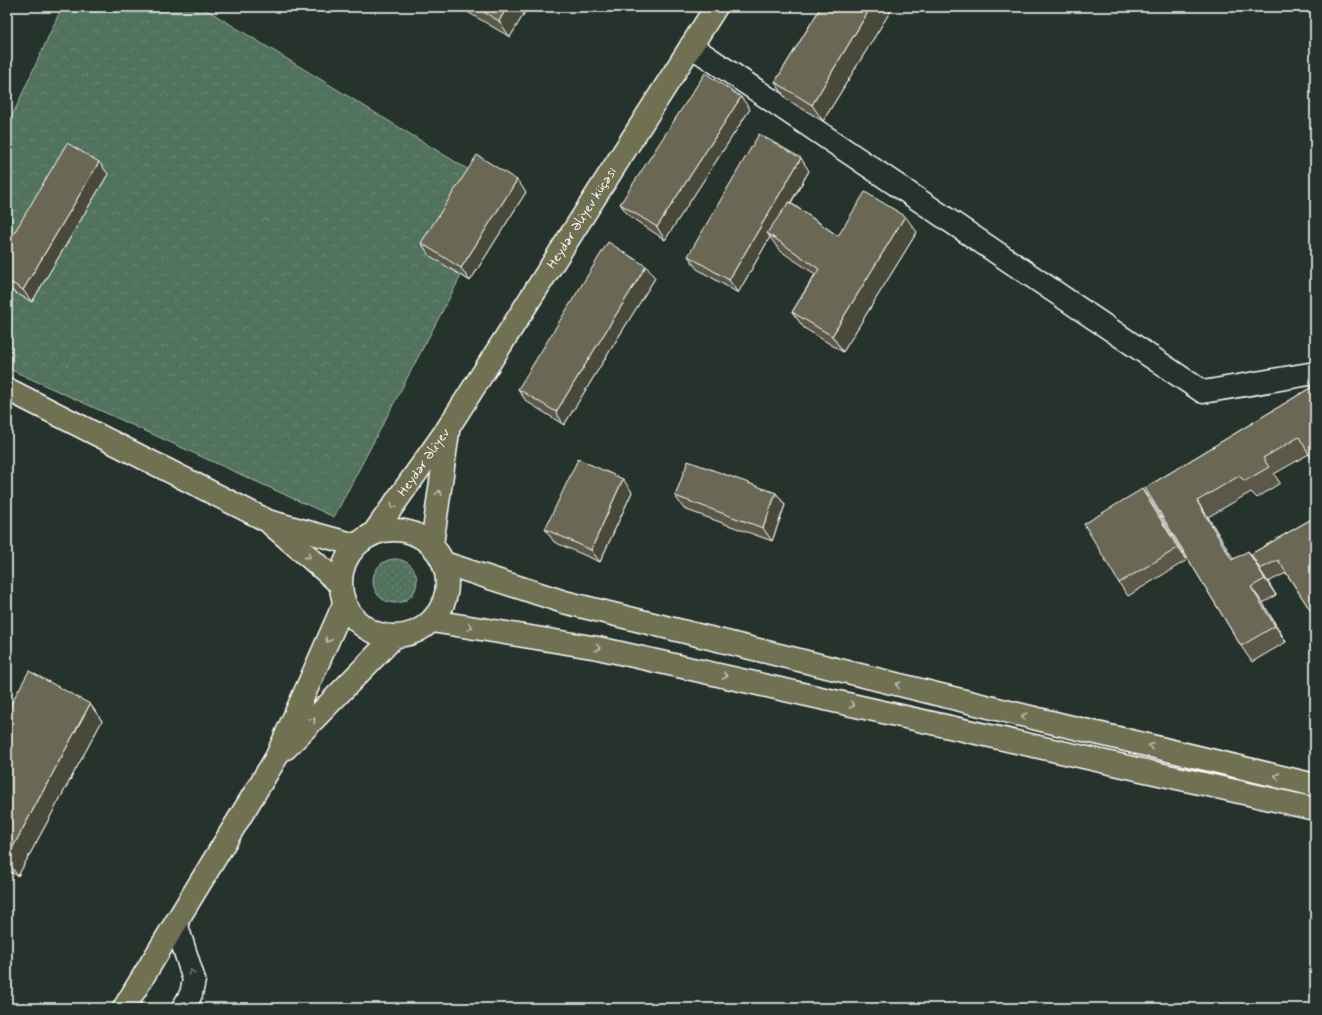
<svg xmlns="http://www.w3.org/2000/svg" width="1322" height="1015" viewBox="0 0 1322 1015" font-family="Mynerve,sans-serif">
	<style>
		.grass { fill: url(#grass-dots); stroke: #a8b8ae }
		.park { fill: url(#park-crowns); stroke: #a8b8ae }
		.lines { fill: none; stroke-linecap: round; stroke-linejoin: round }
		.minor-casing { stroke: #fff; stroke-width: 25 }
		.major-casing { stroke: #fff; stroke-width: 25 }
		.highway-casing { stroke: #fff; stroke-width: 25 }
		.minor { stroke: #26332d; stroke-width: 22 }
		.major { stroke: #706f52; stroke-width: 22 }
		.highway { stroke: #706f52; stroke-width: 22 }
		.wall { fill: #5b5948; stroke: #fff }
		.shaded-wall { fill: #4a493b; stroke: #fff }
		.building { fill: #6a6854; stroke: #fff }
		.oneway { stroke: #bfbeb1 }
		.oneway2 { stroke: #727a76 }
		.labels { text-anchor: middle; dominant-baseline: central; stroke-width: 3; stroke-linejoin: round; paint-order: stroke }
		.street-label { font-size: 13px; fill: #fff; stroke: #26332d }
	</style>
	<defs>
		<pattern id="grass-dots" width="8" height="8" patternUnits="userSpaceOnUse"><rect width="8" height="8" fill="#51725c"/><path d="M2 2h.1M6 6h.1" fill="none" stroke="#6b8774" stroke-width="1.8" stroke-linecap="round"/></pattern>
		<pattern id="park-crowns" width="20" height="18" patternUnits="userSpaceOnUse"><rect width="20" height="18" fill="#51725c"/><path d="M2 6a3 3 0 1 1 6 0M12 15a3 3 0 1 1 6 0" fill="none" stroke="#6b8774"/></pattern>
	</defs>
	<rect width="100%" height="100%" fill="#26332d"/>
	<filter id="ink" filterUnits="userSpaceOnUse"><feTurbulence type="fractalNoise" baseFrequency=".025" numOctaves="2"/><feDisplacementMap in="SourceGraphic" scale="8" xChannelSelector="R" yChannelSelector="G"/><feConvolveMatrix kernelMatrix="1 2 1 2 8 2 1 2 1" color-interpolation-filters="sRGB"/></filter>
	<g filter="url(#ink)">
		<path class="grass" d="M373 581a22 22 0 1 1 44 0a22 22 0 1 1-44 0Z"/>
		<path class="park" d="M 62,7 L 202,7 L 505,192 L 334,517 L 7,368 L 7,127 Z"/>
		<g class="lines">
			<g class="minor-casing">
				<path id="minor" d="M 691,46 L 1203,392 L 1315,373
					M 176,923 L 194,980 L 191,994 L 183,1008"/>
			</g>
			<g class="major-casing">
				<g id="major">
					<path d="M 7,389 L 268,521 L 356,545"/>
					<path d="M 272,525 L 340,584"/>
					<path id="s1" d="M 373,534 L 448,428 L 716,7"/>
					<path d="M 432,545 L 448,432"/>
				</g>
			</g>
			<g class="highway-casing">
				<path id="highway" d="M341 583a53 53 0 1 1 106 0a53 53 0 1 1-106 0Z
					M 444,563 L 564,602 L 1042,720 L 1315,785
					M 432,621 L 598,648 L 1315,809
					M 286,748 L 394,637
					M 124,1008 L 276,758 L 344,604"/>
			</g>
			<use href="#minor" class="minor"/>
			<use href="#major" class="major"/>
			<use href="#highway" class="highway"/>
		</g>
		<path class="wall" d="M 459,7 L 528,7 L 510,37 Z
			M 821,7 L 893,7 L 823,121 L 786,99 L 775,82 Z
			M 750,109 L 665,240 L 629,216 L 620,204 Z
			M 809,171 L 791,203 L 838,236 L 917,232 L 843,352 L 804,328 L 792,312 L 815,274 L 779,250 L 770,237 L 738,293 L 697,269 L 688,256 Z
			M 108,174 L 32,302 L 7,288 L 7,245 Z
			M 526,192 L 470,281 L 430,256 L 421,243 Z
			M 655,278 L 564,425 L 526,401 L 518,389 Z
			M 1315,385 L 1309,454 L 1274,474 L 1280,483 L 1257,498 L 1251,492 L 1208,517 L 1233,559 L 1251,554 L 1315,517 L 1315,617 L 1286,573 L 1268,582 L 1276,595 L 1263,603 L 1286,642 L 1252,662 L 1241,646 L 1145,488 Z
			M 1142,489 L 1151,501 L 1187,560 L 1128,596 L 1119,583 Z
			M 632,492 L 600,562 L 554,542 L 545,529 Z
			M 776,493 L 785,505 L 772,541 L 684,509 L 675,496 Z
			M 90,704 L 102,721 L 18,876 L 7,870 L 7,711 Z"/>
		<path class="shaded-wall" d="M 507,7 L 528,7 L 510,37 L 499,21 Z
			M 871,7 L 893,7 L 823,121 L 812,105 Z
			M 741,97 L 750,109 L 665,240 L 657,227 Z
			M 801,158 L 809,171 L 771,236 L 767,233 L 770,237 L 738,293 L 729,280 Z
			M 99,162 L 108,174 L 32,302 L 23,290 Z
			M 517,180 L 526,192 L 470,281 L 461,268 Z
			M 905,216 L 917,232 L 843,352 L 832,336 Z
			M 646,266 L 655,278 L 564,425 L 556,412 Z
			M 623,479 L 632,492 L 600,562 L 591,550 Z
			M 1142,489 L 1151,501 L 1187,560 L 1178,548 Z
			M 776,493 L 785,505 L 772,541 L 763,528 Z
			M 1197,501 L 1208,517 L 1244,576 L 1232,560 Z
			M 1248,551 L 1268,582 L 1276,595 L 1265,579 Z
			M 1251,587 L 1263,603 L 1286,642 L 1275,626 Z
			M 90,704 L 102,721 L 18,876 L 7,861 L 7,858 Z"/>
		<path class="building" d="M 475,7 L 507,7 L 499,21 Z
			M 821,7 L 871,7 L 812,105 L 775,82 Z
			M 705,73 L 741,97 L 657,227 L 620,204 Z
			M 759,134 L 801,158 L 729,280 L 688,256 Z
			M 67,143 L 99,162 L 23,290 L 7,280 L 7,245 Z
			M 477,155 L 517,180 L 461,268 L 421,243 Z
			M 865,192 L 905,216 L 832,336 L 792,312 L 819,269 L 767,233 L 789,202 L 838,236 Z
			M 608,242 L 646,266 L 556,412 L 518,389 Z
			M 1315,385 L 1315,464 L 1299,437 L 1263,458 L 1269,467 L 1245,481 L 1239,476 L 1197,501 L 1232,560 L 1248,551 L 1265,579 L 1251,587 L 1275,626 L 1241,646 L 1145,488 Z
			M 578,459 L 623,479 L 591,550 L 545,529 Z
			M 688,461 L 776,493 L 763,528 L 675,496 Z
			M 1142,489 L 1178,548 L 1119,583 L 1084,524 Z
			M 1315,517 L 1315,611 L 1312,613 L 1278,560 L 1260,569 L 1251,554 Z
			M 29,671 L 90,704 L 7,858 L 7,711 Z
			M 200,1002 L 211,1008 L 197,1008 Z"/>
		<defs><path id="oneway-chevron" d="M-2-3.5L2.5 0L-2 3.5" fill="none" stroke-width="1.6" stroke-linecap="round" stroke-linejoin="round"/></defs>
		<g class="oneway">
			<use href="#oneway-chevron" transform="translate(439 493) rotate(-82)"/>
			<use href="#oneway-chevron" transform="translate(393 506) rotate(125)"/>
			<use href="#oneway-chevron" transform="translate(308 556) rotate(41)"/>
			<use href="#oneway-chevron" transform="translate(470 627) rotate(9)"/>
			<use href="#oneway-chevron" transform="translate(328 640) rotate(114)"/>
			<use href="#oneway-chevron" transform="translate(598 648) rotate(11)"/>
			<use href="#oneway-chevron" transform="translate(725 676) rotate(13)"/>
			<use href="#oneway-chevron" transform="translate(898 685) rotate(-166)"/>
			<use href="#oneway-chevron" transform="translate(852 705) rotate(13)"/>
			<use href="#oneway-chevron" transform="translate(1024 716) rotate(-166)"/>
			<use href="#oneway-chevron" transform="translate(313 720) rotate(-46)"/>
			<use href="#oneway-chevron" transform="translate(1151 746) rotate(-167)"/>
			<use href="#oneway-chevron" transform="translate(1277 776) rotate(-167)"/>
		</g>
		<use class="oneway2" href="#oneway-chevron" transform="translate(191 972) rotate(-108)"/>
	</g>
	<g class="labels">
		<g class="street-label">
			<text stroke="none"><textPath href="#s1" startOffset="379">Heydər Əliyev küçəsi</textPath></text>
			<text stroke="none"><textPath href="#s1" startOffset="88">Heydər Əliyev</textPath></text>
		</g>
	</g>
	<rect width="1322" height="1015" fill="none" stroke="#26332d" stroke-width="24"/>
	<rect x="12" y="12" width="1298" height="991" fill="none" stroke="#fff" stroke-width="1.5" filter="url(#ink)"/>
</svg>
